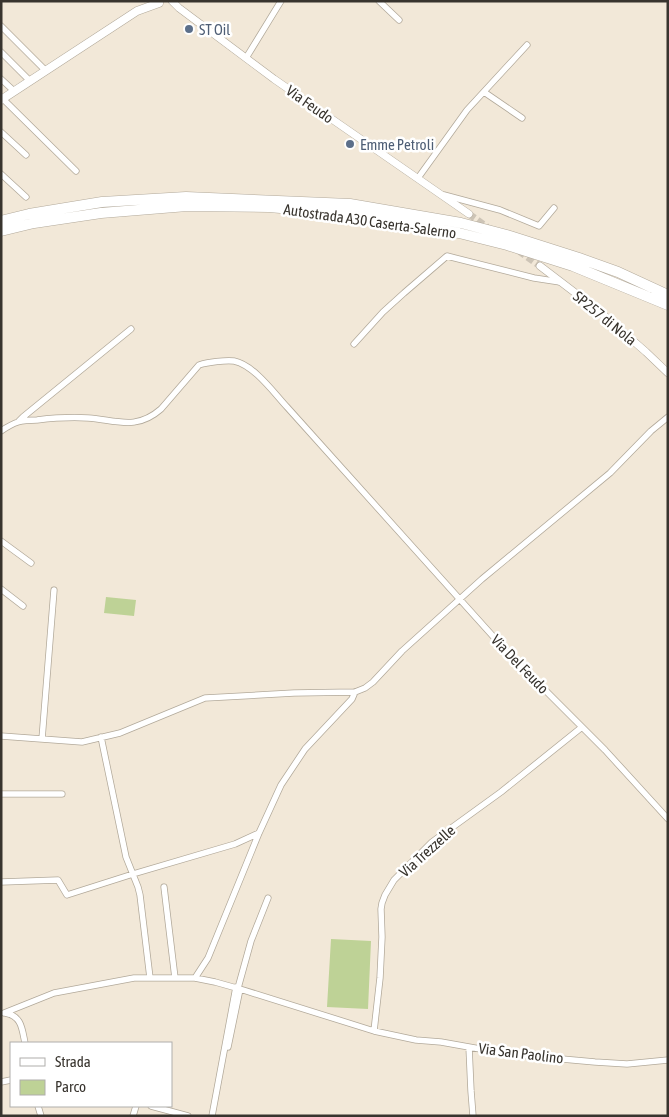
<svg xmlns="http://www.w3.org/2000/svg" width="669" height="1117" viewBox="0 0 669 1117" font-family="'Asap Condensed',sans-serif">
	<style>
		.green { fill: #bed296 }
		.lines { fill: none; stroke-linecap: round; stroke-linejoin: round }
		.tertiary-tunnel { stroke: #cdc4b6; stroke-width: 7; stroke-dasharray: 7 3.5; stroke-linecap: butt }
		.minor-casing { stroke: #b2a99a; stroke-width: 7 }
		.tertiary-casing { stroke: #b2a99a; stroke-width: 8 }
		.secondary-casing { stroke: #b2a99a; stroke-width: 9 }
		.motorway-casing { stroke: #b2a99a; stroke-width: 11 }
		.minor { stroke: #fff; stroke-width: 5.5 }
		.tertiary { stroke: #fff; stroke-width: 7 }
		.secondary { stroke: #fff; stroke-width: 8 }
		.motorway { stroke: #fff; stroke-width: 10 }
		.service-dot { fill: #5c6f8a; stroke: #fff; stroke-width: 2 }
		.labels { text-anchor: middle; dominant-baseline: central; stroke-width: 5; stroke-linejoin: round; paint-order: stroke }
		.service-label { font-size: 15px; fill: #4e5e75; stroke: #fff; text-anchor: start }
		.street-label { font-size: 15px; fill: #38342e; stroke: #fff }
	</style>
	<rect width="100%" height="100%" fill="#f2e8d8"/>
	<path class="green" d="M 106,597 L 136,600 L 134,616 L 104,613 Z
		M 331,939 L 371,941 L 368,1009 L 327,1007 Z"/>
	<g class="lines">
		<path class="tertiary-tunnel" d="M 469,214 L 487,227
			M 519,251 L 540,266"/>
		<g class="minor-casing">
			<path id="minor" d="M 379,1 L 399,20
				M 1,26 L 46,71
				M 1,52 L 30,81
				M 246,58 L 281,1
				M 1,79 L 14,91
				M 484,92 L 522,118
				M 3,99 L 76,171
				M 1,132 L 26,155
				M 1,174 L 26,197
				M 418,178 L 467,110 L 527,45
				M 444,195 L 500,210 L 539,226 L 554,208
				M 354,344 L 383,312 L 404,293 L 447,256 L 534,278 L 560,282
				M 19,421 L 23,417 L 131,329
				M 1,431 C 7,427 12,424 18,422 C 24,420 31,420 37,420 C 54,418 71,417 88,418 C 116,420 136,431 161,409 L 199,365 C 208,362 226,360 234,361 C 254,365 274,393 287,407 L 508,653 L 605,750 L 668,819
				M 1,541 L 31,563
				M 1,589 L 23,606
				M 1,736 L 82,742 L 120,733 L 205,698 L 294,693 L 355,692 L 365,688 L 373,682 L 402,651 L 482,579 L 610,473 L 651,431 L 668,417
				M 101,737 L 126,857 L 138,887 L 140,895 L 150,978
				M 42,739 L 54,590
				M 1,794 L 62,794
				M 1,882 L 58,880 L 67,895 L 133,874 L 235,844 L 259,833
				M 164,887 L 175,978
				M 195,978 L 208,958 L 259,833 L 281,785 L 305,749 L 352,699 L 355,692
				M 238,988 L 251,941 L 268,898
				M 4,1013 L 54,993 L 134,978 L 195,978 L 215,982 L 240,989 L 374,1031 L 416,1040 L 441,1042 L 497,1052 L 529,1056 L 595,1062 L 627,1064 L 668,1060
				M 5,1013 C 22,1016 22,1029 25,1043
				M 374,1031 L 380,978 L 382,937 L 381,909 L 382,903 L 385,895 L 394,880 L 432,842 L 501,792 L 582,727
				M 228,1047 L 240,989
				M 469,1047 L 471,1091 L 473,1116
				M 1,1082 L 11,1080
				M 38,1106 L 41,1116
				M 151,1106 L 188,1116
				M 133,1116 L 136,1106
				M 212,1116 L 236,987"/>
		</g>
		<g class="tertiary-casing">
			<path id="tertiary" d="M 172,1 L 179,8 L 274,79 L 469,214
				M 540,266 L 599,311 L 646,352 L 668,373"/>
		</g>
		<g class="secondary-casing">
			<path id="secondary" d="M 1,100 L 137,11 L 159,3"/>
		</g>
		<g class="motorway-casing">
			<path id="motorway" d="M 1,221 L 29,214 L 102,202 L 186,197 L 350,204 L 461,223 L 510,236 L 579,258 L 618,272 L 668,295
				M 1,231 L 34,223 L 101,213 L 187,206 L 269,207 L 349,214 L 459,233 L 507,245 L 573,266 L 668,305"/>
		</g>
		<use href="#minor" class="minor"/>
		<use href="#tertiary" class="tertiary"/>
		<use href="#secondary" class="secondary"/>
		<use href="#motorway" class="motorway"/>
	</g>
	<g class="service-dot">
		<circle cx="189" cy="29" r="5"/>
		<circle cx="350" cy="144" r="5"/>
	</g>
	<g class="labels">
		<g class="service-label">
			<text x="199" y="29">ST Oil</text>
			<text x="360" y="144">Emme Petroli</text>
		</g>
		<g class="street-label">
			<text transform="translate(310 104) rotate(35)">Via Feudo</text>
			<text transform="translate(370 221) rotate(8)">Autostrada A30 Caserta-Salerno</text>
			<text transform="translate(605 318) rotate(39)">SP257 di Nola</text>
			<text transform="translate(520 664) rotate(46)">Via Del Feudo</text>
			<text transform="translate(427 851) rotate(-42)">Via Trezzelle</text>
			<text transform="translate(521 1053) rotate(7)">Via San Paolino</text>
		</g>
	</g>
	<rect width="669" height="1117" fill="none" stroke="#38342e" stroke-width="5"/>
	<rect x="10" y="1042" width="162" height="65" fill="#ffffff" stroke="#afaeab"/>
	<rect x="20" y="1058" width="25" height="8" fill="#ffffff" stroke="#afaeab"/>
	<text x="55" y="1067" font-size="15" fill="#38342e">Strada</text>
	<rect x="20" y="1080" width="25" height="15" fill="#bed296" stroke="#afaeab"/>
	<text x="55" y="1092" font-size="15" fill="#38342e">Parco</text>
</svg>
